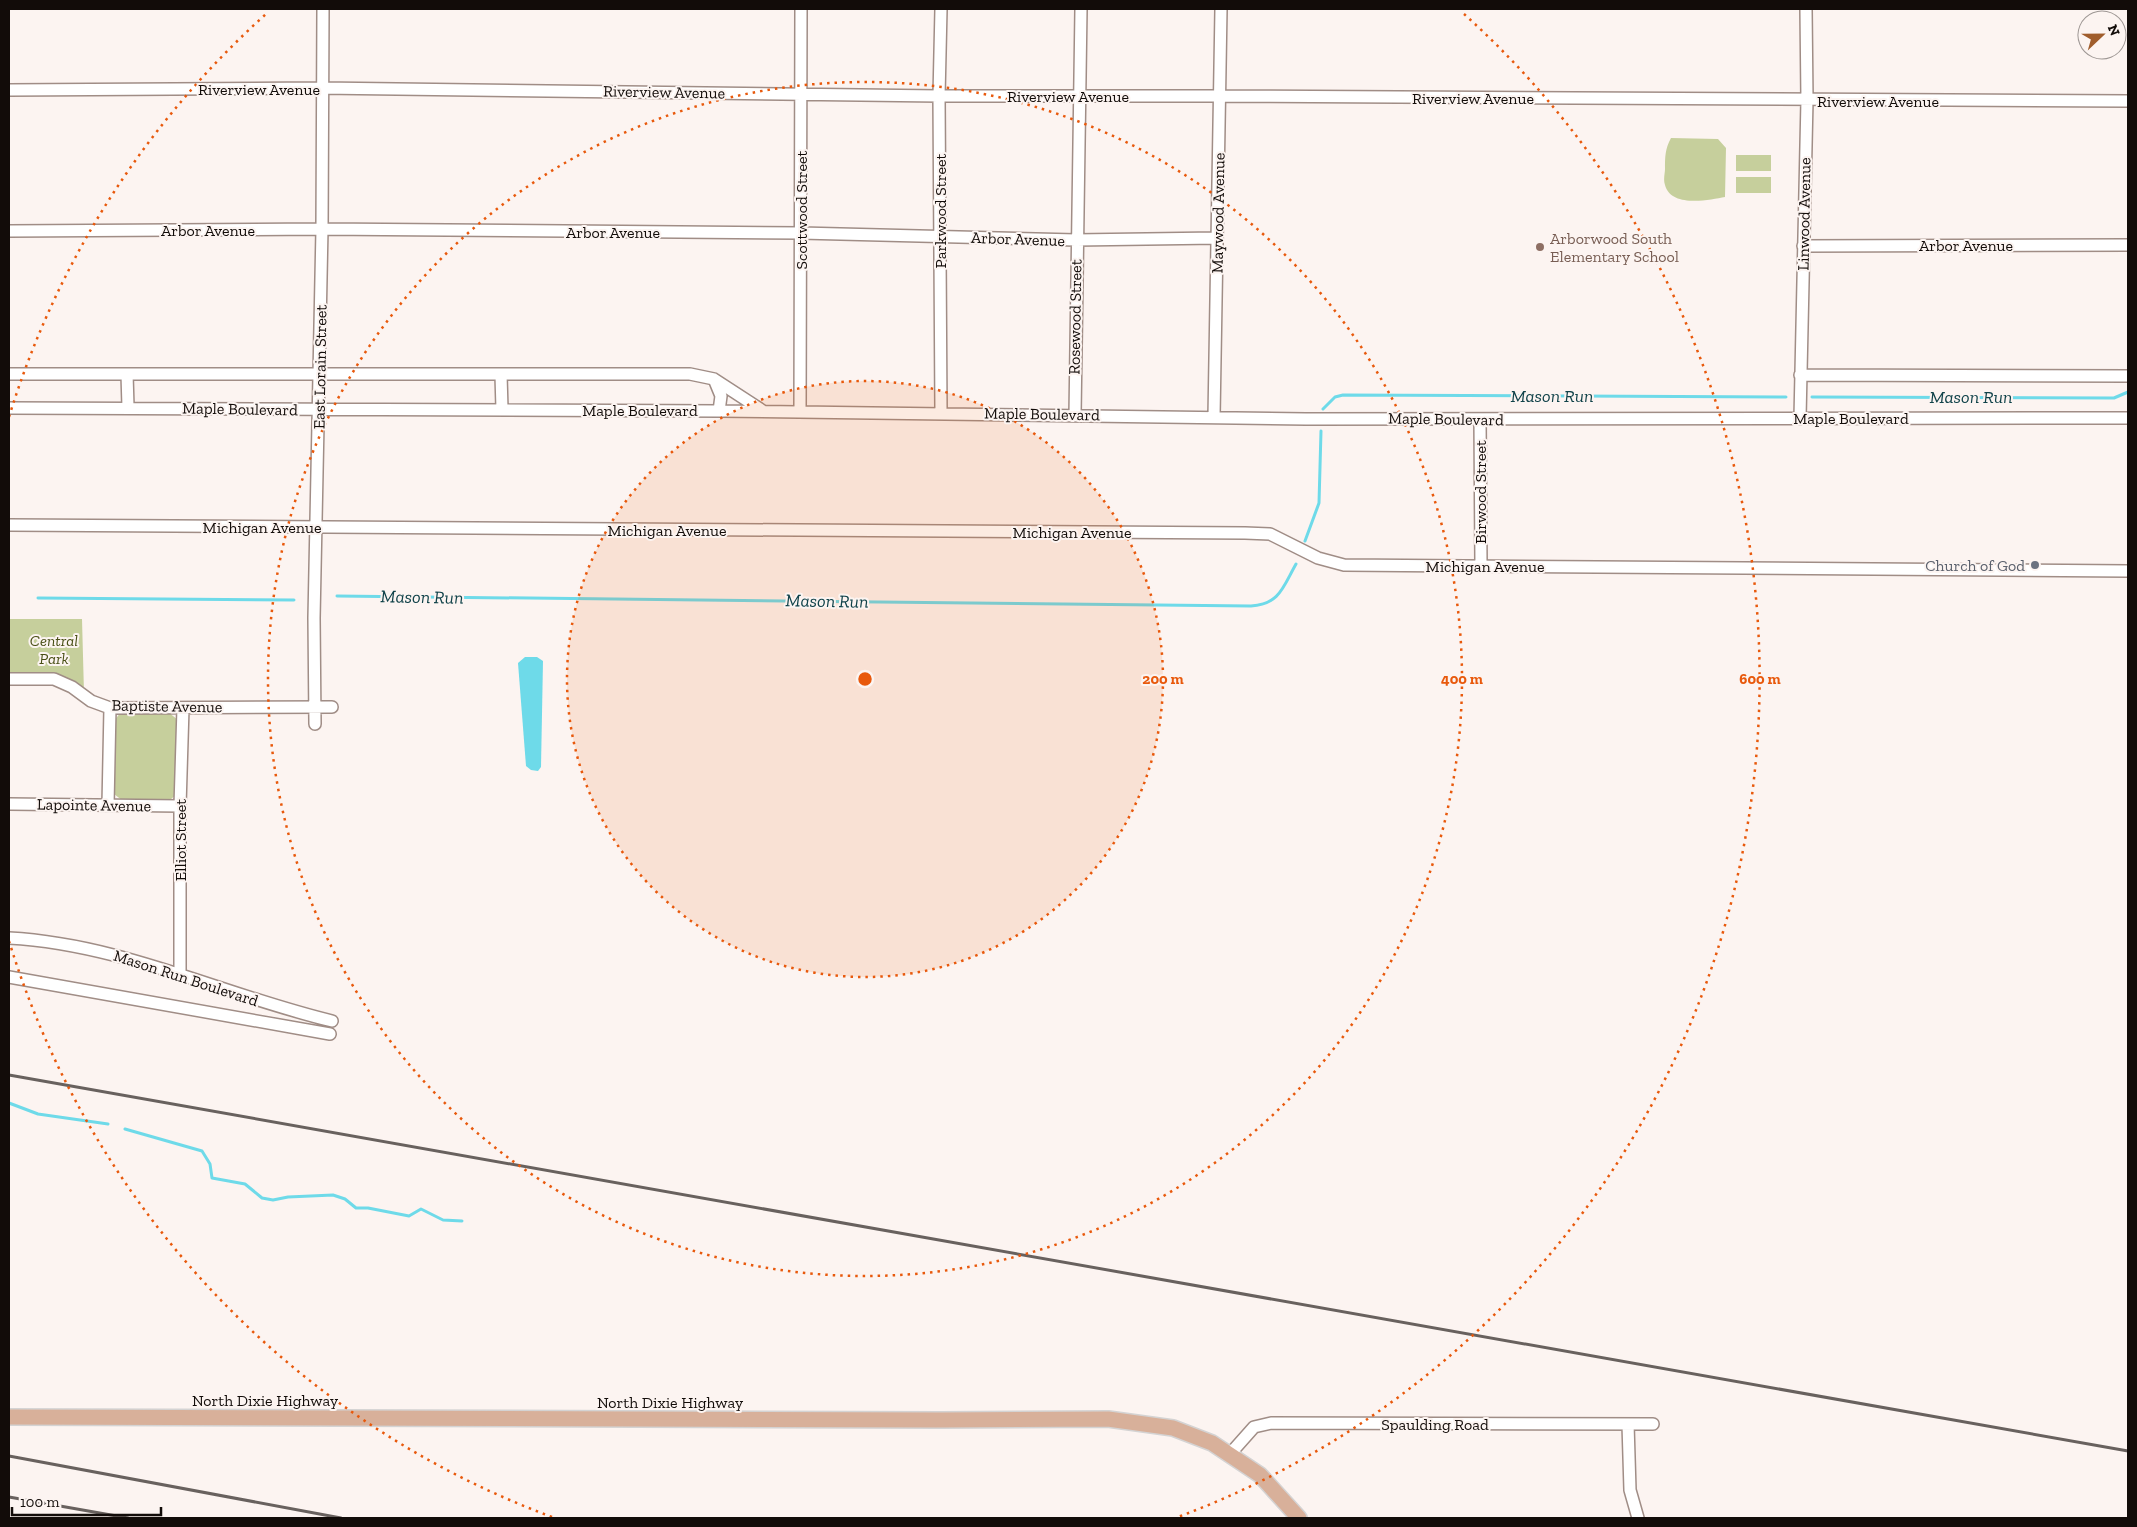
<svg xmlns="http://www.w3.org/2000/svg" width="2137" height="1527" viewBox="0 0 2137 1527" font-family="'Zilla Slab',serif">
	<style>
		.green { fill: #c6cf9c }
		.water { fill: #6edae9 }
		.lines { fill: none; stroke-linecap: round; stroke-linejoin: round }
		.stream { stroke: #6edae9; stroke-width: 3 }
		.minor-casing { stroke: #a08d86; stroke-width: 14 }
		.major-casing { stroke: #d4d3d3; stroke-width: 18 }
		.minor { stroke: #fff; stroke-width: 11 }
		.major { stroke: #d8b09a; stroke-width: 15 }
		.rail { stroke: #68615e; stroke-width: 3 }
		.ring { fill: none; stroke: #e8590c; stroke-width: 2.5; stroke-dasharray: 2.5 5 }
		.education-dot { fill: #8d6e63; stroke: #fcf4f1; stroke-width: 2 }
		.worship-dot { fill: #6b7280; stroke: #fcf4f1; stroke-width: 2 }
		.labels { text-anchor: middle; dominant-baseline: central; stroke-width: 4; stroke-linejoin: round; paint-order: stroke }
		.street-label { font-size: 16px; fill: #120c09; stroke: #fcf4f1 }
		.education-label { font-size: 16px; fill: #785e54; stroke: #fcf4f1; text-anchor: start }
		.worship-label { font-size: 16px; fill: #5b616d; stroke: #fcf4f1; text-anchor: end }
		.park-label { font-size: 16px; font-style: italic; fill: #484e15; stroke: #fcf4f1 }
		.water-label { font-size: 18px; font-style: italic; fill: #104249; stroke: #fcf4f1 }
		.centre { fill: #e8590c; stroke: #fcf4f1; stroke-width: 2.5 }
		.ring-label { font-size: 15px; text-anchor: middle; font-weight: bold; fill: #e8590c; stroke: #fcf4f1; stroke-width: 4; stroke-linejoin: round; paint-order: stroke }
	</style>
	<rect width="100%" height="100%" fill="#fcf4f1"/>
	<path class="green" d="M 1671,138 L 1718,139 L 1726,148 L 1725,197 C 1709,200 1671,208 1665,185 C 1663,180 1665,173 1665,169 C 1665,157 1665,149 1671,138 Z
		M 1736,155 L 1771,155 L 1771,171 L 1736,171 Z
		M 1736,177 L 1771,177 L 1771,193 L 1736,193 Z
		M 9,619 L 82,619 L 84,693 L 70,685 L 9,675 Z
		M 121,712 L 168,712 L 178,720 L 175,796 L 171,799 L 123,801 L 114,794 L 114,721 Z"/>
	<path class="water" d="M 525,657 L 537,657 L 543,661 L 541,767 L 538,771 L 531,770 L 526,766 L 518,663 Z"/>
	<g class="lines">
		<path class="stream" d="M 1812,397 L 2114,398 L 2128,392
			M 1323,409 L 1335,397 L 1343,395 L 1786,397
			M 1305,541 L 1319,503 L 1321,431
			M 337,596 L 1251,606 C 1280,604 1283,587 1296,564
			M 38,598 L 294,600
			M 9,1103 L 38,1114 L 108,1124
			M 125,1129 L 202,1151 L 210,1164 L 212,1178 L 245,1184 L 262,1198 L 273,1200 L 288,1197 L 333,1195 L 345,1199 L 356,1208 L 368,1208 L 409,1216 L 421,1209 L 443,1220 L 462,1221"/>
		<g class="minor-casing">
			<path id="minor" d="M 9,90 L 321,88 L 939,96 L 1221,96 L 2128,101
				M 9,231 L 322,229 L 801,233 L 1076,240 L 1217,238
				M 1803,246 L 2128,245
				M 9,374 L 690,374 L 714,379 L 763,411
				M 127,374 L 128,407
				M 501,375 L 502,409
				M 1800,375 L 2128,376
				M 714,379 L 721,396 L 719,411
				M 9,408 L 719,411 L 1306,419 L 2128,418
				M 800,412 L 801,9
				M 941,413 L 939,96 L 941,9
				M 1075,415 L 1081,9
				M 1214,417 L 1221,9
				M 1800,418 L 1807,100 L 1806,9
				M 1480,419 L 1481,565
				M 9,525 L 1245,533 L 1270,534 L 1318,558 L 1344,565 L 2128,571
				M 9,679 L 54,679 L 72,687 L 91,701 L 110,708 L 332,707
				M 315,724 L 314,618 L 322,229 L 323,9
				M 9,804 L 180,806
				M 108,805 L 110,708
				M 9,938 C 122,944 223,995 332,1021
				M 180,973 L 180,806 L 183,708
				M 9,977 L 330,1034
				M 1628,1424 L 1630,1490 L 1638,1518
				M 1230,1454 L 1254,1427 L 1271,1423 L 1653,1424"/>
		</g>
		<g class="major-casing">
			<path id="major" d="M 9,1417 L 941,1420 L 1108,1419 L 1173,1428 L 1212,1443 L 1260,1475 L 1299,1518"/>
		</g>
		<use href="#minor" class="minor"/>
		<use href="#major" class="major"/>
		<path class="rail" d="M 9,1075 L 2128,1451
			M 9,1456 L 341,1518
			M 9,1497 L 128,1518"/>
	</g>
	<circle cx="865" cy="679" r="298" fill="#e8590c" fill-opacity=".12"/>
	<g class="ring">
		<circle cx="865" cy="679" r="298"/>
		<circle cx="865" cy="679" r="597"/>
		<path d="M552 1517A895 895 0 0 1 9 941M9 417A895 895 0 0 1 266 14M1464 14A895 895 0 0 1 1178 1517"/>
	</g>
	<circle class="education-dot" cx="1540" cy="247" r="5"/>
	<circle class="worship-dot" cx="2035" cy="565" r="5"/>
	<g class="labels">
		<g class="street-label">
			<text x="259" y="89">Riverview Avenue</text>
			<text transform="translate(664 92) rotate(1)">Riverview Avenue</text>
			<text x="1068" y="96">Riverview Avenue</text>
			<text x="1473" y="98">Riverview Avenue</text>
			<text x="1878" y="101">Riverview Avenue</text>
			<text transform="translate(801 210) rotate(-90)">Scottwood Street</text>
			<text transform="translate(940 211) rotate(-90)">Parkwood Street</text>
			<text transform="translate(1218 213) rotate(-89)">Maywood Avenue</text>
			<text transform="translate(1804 214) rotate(-89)">Linwood Avenue</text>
			<text x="208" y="230">Arbor Avenue</text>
			<text x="613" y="232">Arbor Avenue</text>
			<text transform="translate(1018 239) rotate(2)">Arbor Avenue</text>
			<text x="1966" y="245">Arbor Avenue</text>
			<text transform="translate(1075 317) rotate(-89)">Rosewood Street</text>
			<text transform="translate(320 367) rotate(-89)">East Lorain Street</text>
			<text transform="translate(240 409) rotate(1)">Maple Boulevard</text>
			<text x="640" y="410">Maple Boulevard</text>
			<text transform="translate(1042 414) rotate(1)">Maple Boulevard</text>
			<text x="1851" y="418">Maple Boulevard</text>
			<text transform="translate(1446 419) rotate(1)">Maple Boulevard</text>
			<text transform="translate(1480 492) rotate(-90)">Birwood Street</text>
			<text x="262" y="527">Michigan Avenue</text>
			<text x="667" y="530">Michigan Avenue</text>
			<text x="1072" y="532">Michigan Avenue</text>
			<text x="1485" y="566">Michigan Avenue</text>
			<text transform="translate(167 706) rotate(1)">Baptiste Avenue</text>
			<text transform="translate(94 805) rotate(1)">Lapointe Avenue</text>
			<text transform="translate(180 840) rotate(-90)">Elliot Street</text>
			<text transform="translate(186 978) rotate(18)">Mason Run Boulevard</text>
			<text x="265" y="1400">North Dixie Highway</text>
			<text x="670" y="1402">North Dixie Highway</text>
			<text x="1435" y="1424">Spaulding Road</text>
		</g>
		<g class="education-label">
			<text x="1550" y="238">Arborwood South<tspan x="1550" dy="18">Elementary School</tspan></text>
		</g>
		<g class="worship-label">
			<text x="2025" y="565">Church of God</text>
		</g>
		<g class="park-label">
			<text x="54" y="640">Central<tspan x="54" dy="18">Park</tspan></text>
		</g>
		<g class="water-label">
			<text x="1552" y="396">Mason Run</text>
			<text x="1971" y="397">Mason Run</text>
			<text transform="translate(422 597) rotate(1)">Mason Run</text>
			<text transform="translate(827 601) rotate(1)">Mason Run</text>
		</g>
	</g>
	<circle cx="865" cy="679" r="8" class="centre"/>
	<g class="ring-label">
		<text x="1163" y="684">200 m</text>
		<text x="1462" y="684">400 m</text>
		<text x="1760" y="684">600 m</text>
	</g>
	<rect width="2137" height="1527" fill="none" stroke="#120c09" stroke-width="20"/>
	<g transform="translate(2102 35) rotate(68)"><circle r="24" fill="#fcf4f1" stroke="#9e9794"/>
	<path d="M0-4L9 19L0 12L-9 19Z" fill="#a05d2c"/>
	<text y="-8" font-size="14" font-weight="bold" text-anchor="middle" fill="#120c09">N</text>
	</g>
	<path d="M12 1507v8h149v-8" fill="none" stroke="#120c09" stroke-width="2.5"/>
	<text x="20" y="1507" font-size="15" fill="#120c09" stroke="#fcf4f1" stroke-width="4" paint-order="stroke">100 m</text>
</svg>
